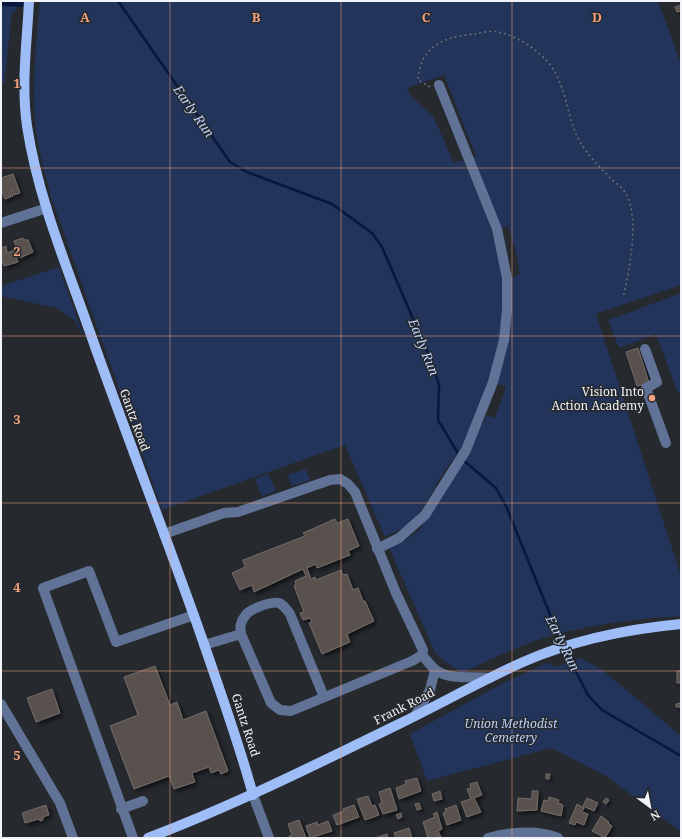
<svg xmlns="http://www.w3.org/2000/svg" width="682" height="839" viewBox="0 0 682 839" font-family="'Noto Serif',serif">
	<style>
		.green { fill: #22345a }
		.water { fill: #08173b }
		.lines { fill: none; stroke-linecap: round; stroke-linejoin: round }
		.stream { stroke: #08173b; stroke-width: 2.5 }
		.building { fill: #58514e; stroke: #736c68; filter: url(#shadow) }
		.path { stroke: #6c6e73; stroke-width: 1.5; stroke-dasharray: 2 3; stroke-linecap: butt }
		.minor { stroke: #607295; stroke-width: 10 }
		.major { stroke: #9ebcf6; stroke-width: 10 }
		.grid { fill: none; stroke: #f1a17d; stroke-width: 1; stroke-opacity: 0.55 }
		.poi-dot { fill: #f1a17d; stroke: #26292e; stroke-width: 1.5 }
		.labels { text-anchor: middle; dominant-baseline: central; stroke-width: 3; stroke-linejoin: round; paint-order: stroke }
		.poi-label { font-size: 12px; fill: #f1f3f6; stroke: #26292e; text-anchor: end }
		.street-label { font-size: 12px; fill: #f1f3f6; stroke: #26292e }
		.park-label { font-size: 12px; font-style: italic; fill: #bacff8; stroke: #26292e }
		.water-label { font-size: 13px; font-style: italic; fill: #bed3fc; stroke: #26292e }
		.grid-label { font-size: 13px; text-anchor: middle; font-weight: bold; fill: #f1a17d; stroke: #26292e; stroke-width: 3; stroke-linejoin: round; paint-order: stroke }
	</style>
	<defs>
		<filter id="shadow"><feDropShadow dx="2.5" dy="2.5" stdDeviation="2" flood-color="#0009"/></filter>
	</defs>
	<rect width="100%" height="100%" fill="#26292e"/>
	<path class="green" d="M 1,1 L 17,7 L 16,10 L 12,13 L 4,84 L 1,85 Z
		M 40,1 L 658,1 L 681,64 L 681,285 L 596,314 L 681,576 L 681,616 C 644,618 606,623 570,631 C 532,639 497,657 462,673 L 444,661 L 435,653 L 389,547 L 407,539 L 420,529 L 452,480 L 487,415 L 495,418 L 506,387 L 497,383 L 511,278 L 520,274 L 516,252 L 508,226 L 500,228 L 471,158 L 476,156 L 444,75 L 407,88 L 411,96 L 433,116 L 454,163 L 463,160 C 478,194 494,229 501,266 C 511,326 492,391 463,444 C 459,453 452,461 446,469 C 425,501 423,521 385,537 L 345,445 L 162,510 L 51,197 C 45,172 37,147 35,121 C 32,81 36,41 40,1 Z
		M 59,267 L 84,338 L 75,321 L 56,308 L 1,296 L 1,286 Z
		M 681,293 L 681,392 L 678,393 L 656,334 L 619,348 L 608,320 Z
		M 306,469 L 310,480 L 292,486 L 288,475 Z
		M 268,474 L 276,491 L 262,496 L 255,479 Z
		M 581,658 L 605,672 L 681,736 L 681,832 L 606,776 L 551,748 L 427,781 L 410,734 L 505,682 L 547,663 L 556,667 Z"/>
	<path class="water" d="M 1,1 L 28,1 L 27,7 L 1,6 Z"/>
	<g class="lines">
		<path class="stream" d="M 118,1 L 230,162 L 247,172 L 332,204 L 372,233 L 382,247 L 433,365 L 439,385 L 438,420 L 459,455
			M 463,460 L 496,488 L 506,506 L 562,644
			M 564,649 L 588,695 L 602,710 L 681,756"/>
	</g>
	<path class="building" d="M 681,5 L 681,11 L 677,12 L 675,7 Z
		M 13,174 L 20,193 L 14,195 L 13,191 L 11,192 L 13,196 L 5,199 L 1,189 L 1,178 Z
		M 23,238 L 25,240 L 28,240 L 33,252 L 20,258 L 14,241 Z
		M 6,246 L 7,253 L 14,250 L 18,262 L 4,266 L 1,259 L 1,248 Z
		M 638,348 L 649,383 L 637,386 L 626,352 Z
		M 335,519 L 337,523 L 348,519 L 359,546 L 348,551 L 350,555 L 317,568 L 316,564 L 307,568 L 311,579 L 315,577 L 316,580 L 341,570 L 343,575 L 347,574 L 353,590 L 358,588 L 363,601 L 365,601 L 374,621 L 347,634 L 350,642 L 322,654 L 309,623 L 312,622 L 310,618 L 303,620 L 300,613 L 304,612 L 294,586 L 296,584 L 295,581 L 306,576 L 303,569 L 254,592 L 252,585 L 240,590 L 232,573 L 245,567 L 243,560 L 305,536 L 303,533 Z
		M 155,666 L 170,705 L 177,702 L 183,720 L 206,711 L 228,771 L 221,774 L 219,770 L 211,773 L 209,767 L 192,773 L 195,782 L 174,789 L 169,776 L 134,789 L 110,726 L 138,715 L 124,677 Z
		M 677,671 L 681,671 L 681,683 L 677,683 Z
		M 52,689 L 60,713 L 36,722 L 27,698 Z
		M 680,703 L 681,707 L 676,707 L 676,704 Z
		M 546,774 L 550,774 L 549,779 L 546,779 Z
		M 417,778 L 421,791 L 399,799 L 396,788 L 406,784 L 405,781 Z
		M 477,782 L 482,795 L 474,798 L 481,812 L 467,817 L 461,802 L 471,799 L 467,789 L 471,788 L 470,784 Z
		M 390,788 L 397,810 L 383,814 L 379,804 L 382,803 L 379,792 Z
		M 440,791 L 442,799 L 434,801 L 432,794 Z
		M 532,791 L 538,791 L 537,810 L 517,811 L 518,798 L 532,799 Z
		M 368,796 L 372,806 L 375,805 L 379,815 L 365,820 L 357,799 Z
		M 549,797 L 559,800 L 558,803 L 563,805 L 561,816 L 541,811 L 544,800 L 548,801 Z
		M 587,798 L 598,803 L 594,811 L 583,806 Z
		M 606,798 L 609,800 L 606,804 L 603,802 Z
		M 419,803 L 421,809 L 417,810 L 415,804 Z
		M 577,804 L 584,808 L 582,812 L 588,814 L 584,825 L 576,822 L 575,825 L 569,823 Z
		M 46,805 L 49,815 L 43,817 L 43,820 L 40,821 L 39,819 L 25,823 L 22,813 Z
		M 354,805 L 359,817 L 337,825 L 333,815 L 344,811 L 343,809 Z
		M 456,805 L 461,820 L 447,825 L 443,813 L 446,812 L 445,809 Z
		M 437,812 L 442,829 L 438,831 L 441,837 L 428,838 L 423,822 L 435,817 L 433,814 Z
		M 401,813 L 402,817 L 398,819 L 396,815 Z
		M 601,816 L 609,822 L 608,823 L 612,826 L 605,838 L 592,831 Z
		M 299,820 L 306,838 L 290,838 L 289,836 L 292,835 L 288,824 Z
		M 328,821 L 332,831 L 310,838 L 306,826 L 317,822 L 318,825 Z
		M 409,828 L 412,838 L 396,838 L 394,833 Z
		M 387,834 L 388,838 L 375,838 Z"/>
	<g class="lines">
		<path class="path" d="M 430,87 L 418,80 C 420,46 444,37 474,34 C 481,33 491,30 498,32 C 516,36 534,47 547,61 C 565,81 566,110 576,134 C 584,152 598,165 611,179 C 616,183 623,188 626,194 C 640,217 629,273 623,298"/>
		<path class="minor" d="M 1,223 L 47,208
			M 645,349 L 657,382 L 646,388 L 666,443
			M 164,534 L 224,513 L 238,512 L 330,480 L 340,479 L 348,484 L 355,492 L 396,593 L 423,650 L 422,655 L 412,661 L 291,711 L 280,710 L 271,703 L 241,634 L 204,645
			M 377,549 L 399,538 L 425,515 L 466,450 L 493,382 L 504,340 L 507,310 L 507,278 L 497,229 L 439,85
			M 241,634 C 240,627 240,622 245,616 C 249,609 271,601 279,603 C 284,605 287,610 290,614 L 324,697
			M 422,655 C 426,659 431,667 437,671 C 451,680 473,676 490,678
			M 1,704 L 60,803 L 73,838
			M 415,716 L 430,690 L 435,670
			M 253,795 L 269,838
			M 121,809 L 143,801
			M 133,838 L 43,588 L 89,571 L 116,642 L 194,615
			M 488,838 C 511,832 536,829 558,838"/>
		<path class="major" d="M 29,1 C 27,43 21,84 27,126 C 38,199 68,269 92,338 C 128,440 168,541 204,644 C 221,694 239,743 253,795
			M 148,838 C 235,805 317,764 401,723 C 442,703 481,681 523,662 C 573,640 627,629 681,624"/>
	</g>
	<path class="grid" d="M 170,1 L 170,838M 341,1 L 341,838M 512,1 L 512,838M 1,168 L 681,168M 1,336 L 681,336M 1,503 L 681,503M 1,671 L 681,671"/>
	<circle class="poi-dot" cx="652" cy="398" r="4"/>
	<g class="labels">
		<g class="poi-label">
			<text x="644" y="391">Vision Into<tspan x="644" dy="14">Action Academy</tspan></text>
		</g>
		<g class="street-label">
			<text transform="translate(135 420) rotate(70)">Gantz Road</text>
			<text transform="translate(404 706) rotate(-27)">Frank Road</text>
			<text transform="translate(246 725) rotate(72)">Gantz Road</text>
		</g>
		<g class="park-label">
			<text x="511" y="723">Union Methodist<tspan x="511" dy="14">Cemetery</tspan></text>
		</g>
		<g class="water-label">
			<text transform="translate(194 111) rotate(55)">Early Run</text>
			<text transform="translate(424 347) rotate(68)">Early Run</text>
			<text transform="translate(563 643) rotate(64)">Early Run</text>
		</g>
	</g>
	<g class="grid-label">
		<text x="85" y="22">A</text>
		<text x="256" y="22">B</text>
		<text x="426" y="22">C</text>
		<text x="597" y="22">D</text>
		<text x="17" y="88">1</text>
		<text x="17" y="256">2</text>
		<text x="17" y="424">3</text>
		<text x="17" y="592">4</text>
		<text x="17" y="760">5</text>
	</g>
	<rect width="682" height="839" fill="none" stroke="#f1f3f6" stroke-width="4"/>
	<g transform="translate(650 807) rotate(148)" stroke="#26292e" stroke-width="3" paint-order="stroke">
	<path d="M0-3L7 15L0 10L-7 15Z" fill="#f1f3f6"/>
	<text y="-6" font-size="11" font-weight="bold" text-anchor="middle" fill="#f1f3f6">N</text>
	</g>
</svg>
